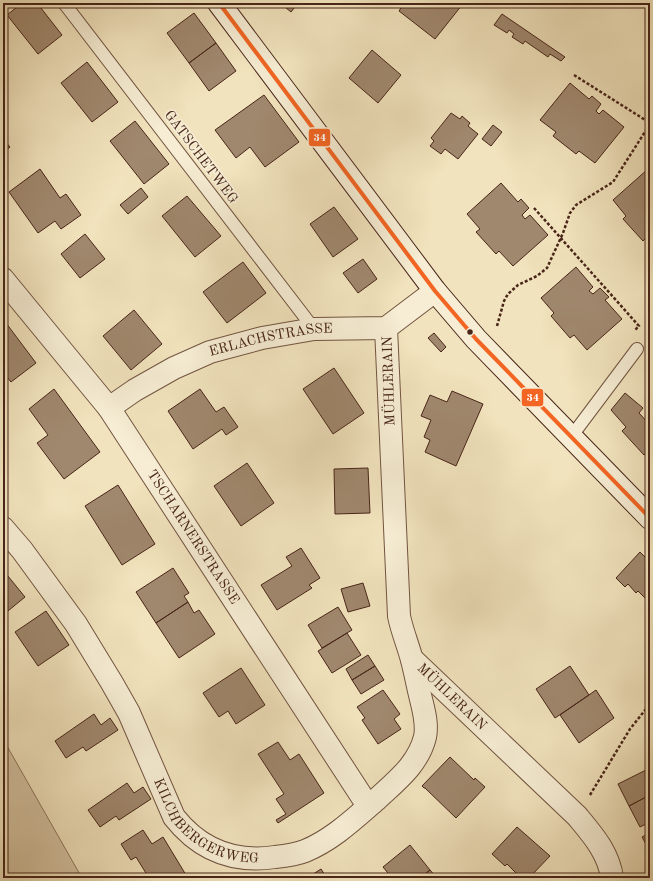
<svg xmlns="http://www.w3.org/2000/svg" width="653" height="881" viewBox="0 0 653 881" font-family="'Old Standard TT',serif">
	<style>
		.green { fill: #d4c3a1; stroke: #8e745c }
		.building { fill: #a0886e; stroke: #482518 }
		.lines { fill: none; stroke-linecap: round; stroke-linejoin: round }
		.lane-casing { stroke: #725441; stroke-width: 14 }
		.street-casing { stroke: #725441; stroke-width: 24 }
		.secondary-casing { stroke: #482518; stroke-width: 24 }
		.path { stroke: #482518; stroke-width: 2.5; stroke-dasharray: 3 2; stroke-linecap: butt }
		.lane { stroke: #f6edd4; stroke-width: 12 }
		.street { stroke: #f6edd4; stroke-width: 22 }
		.secondary { stroke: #f6edd4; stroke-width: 22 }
		.bus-1-casing { stroke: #f6edd4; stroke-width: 7 }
		.bus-1 { stroke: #f26522; stroke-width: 4 }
		.bus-dot { fill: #482518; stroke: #f6edd4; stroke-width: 1.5 }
		.labels { text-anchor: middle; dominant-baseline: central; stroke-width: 3.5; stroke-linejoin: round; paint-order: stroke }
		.street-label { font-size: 14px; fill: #482518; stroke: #f6edd4 }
		.line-badge { stroke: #f6edd4; stroke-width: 1.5 }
		.badge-label { font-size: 11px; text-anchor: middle; font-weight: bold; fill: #fff }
	</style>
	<rect width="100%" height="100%" fill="#f1e3bd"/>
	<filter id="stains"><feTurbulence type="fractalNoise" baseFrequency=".005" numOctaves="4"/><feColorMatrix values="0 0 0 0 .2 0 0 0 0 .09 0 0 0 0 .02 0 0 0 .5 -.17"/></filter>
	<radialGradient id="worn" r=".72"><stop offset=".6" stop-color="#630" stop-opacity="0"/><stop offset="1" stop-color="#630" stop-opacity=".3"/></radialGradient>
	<path class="green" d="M 3,739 L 82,878 L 3,878 Z"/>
	<path class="building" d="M 22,3 L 37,3 L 62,35 L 38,54 L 7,15 Z
		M 280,3 L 298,3 L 291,12 Z
		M 404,3 L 459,3 L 462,5 L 435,39 L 399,11 Z
		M 194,13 L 216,43 L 189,63 L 167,33 Z
		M 502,14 L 565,57 L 561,61 L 550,54 L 548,57 L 525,41 L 523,44 L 512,37 L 514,34 L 509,30 L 507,33 L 494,25 Z
		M 216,43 L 236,71 L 209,91 L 189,63 Z
		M 372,50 L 401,75 L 378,103 L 349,78 Z
		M 87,62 L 118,102 L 92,122 L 61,83 Z
		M 570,83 L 589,99 L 592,96 L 601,104 L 596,111 L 599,114 L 603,110 L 624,127 L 595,163 L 579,151 L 576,154 L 553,136 L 556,132 L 540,120 Z
		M 264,95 L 299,142 L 265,167 L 250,147 L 236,158 L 215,130 Z
		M 451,113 L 460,119 L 462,116 L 470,123 L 468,126 L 478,134 L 458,159 L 445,149 L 441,154 L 430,146 L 434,141 L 431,138 Z
		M 135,121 L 169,164 L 144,184 L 110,141 Z
		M 493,125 L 502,132 L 491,146 L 482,139 Z
		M 3,139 L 10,147 L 3,153 Z
		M 40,169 L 60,198 L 66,194 L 81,215 L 61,229 L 55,221 L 38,233 L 9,192 Z
		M 648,169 L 650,171 L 650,242 L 646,238 L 643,241 L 623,219 L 626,216 L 613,200 Z
		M 501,183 L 518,202 L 521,199 L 529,208 L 522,215 L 525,219 L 530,215 L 548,235 L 513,266 L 499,251 L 496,254 L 476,232 L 480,229 L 467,214 Z
		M 141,188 L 148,197 L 128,214 L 120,205 Z
		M 187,196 L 221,236 L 195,257 L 162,216 Z
		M 334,207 L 358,239 L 333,257 L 310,224 Z
		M 85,234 L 105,259 L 80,278 L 61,254 Z
		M 363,259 L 377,279 L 358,293 L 343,273 Z
		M 243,262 L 266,293 L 227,323 L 203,292 Z
		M 576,267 L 593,287 L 589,291 L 593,294 L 600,288 L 609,297 L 605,300 L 622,319 L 587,350 L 574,335 L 570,338 L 551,316 L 554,313 L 541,298 Z
		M 134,310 L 162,344 L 131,370 L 103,336 Z
		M 6,323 L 36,363 L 11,382 L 3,372 L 3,325 Z
		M 434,333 L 446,347 L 441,352 L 428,338 Z
		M 650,360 L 650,371 L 645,367 Z
		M 334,368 L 364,413 L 333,434 L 303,389 Z
		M 54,389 L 100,452 L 64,479 L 37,443 L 48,435 L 29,409 Z
		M 200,389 L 216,412 L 224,407 L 238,427 L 226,435 L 222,429 L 193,449 L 168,411 Z
		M 452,391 L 483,404 L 456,466 L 425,452 L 430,440 L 424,437 L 431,420 L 421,416 L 430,395 L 447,402 Z
		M 625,393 L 643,408 L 639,413 L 650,425 L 650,450 L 644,455 L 622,431 L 626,427 L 611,410 Z
		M 247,463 L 274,503 L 241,526 L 214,486 Z
		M 368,468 L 370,513 L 335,514 L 334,469 Z
		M 118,485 L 155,544 L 122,565 L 85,506 Z
		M 301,548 L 320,578 L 309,585 L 312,588 L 277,610 L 261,585 L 292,566 L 286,557 Z
		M 640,552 L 650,562 L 650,603 L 638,591 L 636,593 L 628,584 L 625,587 L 616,578 Z
		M 173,568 L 189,593 L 184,596 L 188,602 L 156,623 L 136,592 Z
		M 3,570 L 25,597 L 3,615 Z
		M 363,583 L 370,606 L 348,612 L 341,589 Z
		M 188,602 L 194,613 L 199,610 L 215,634 L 179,658 L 156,623 Z
		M 338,607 L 352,630 L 322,648 L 308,625 Z
		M 46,611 L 69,645 L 38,666 L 15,632 Z
		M 347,633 L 361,655 L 332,673 L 318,651 Z
		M 368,655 L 375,666 L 352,680 L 346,669 Z
		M 375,666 L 384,680 L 361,694 L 352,680 Z
		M 570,666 L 589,695 L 555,718 L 536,689 Z
		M 241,668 L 265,705 L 236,724 L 228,711 L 219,717 L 203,693 Z
		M 383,690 L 400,714 L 394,719 L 401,729 L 378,744 L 362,720 L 365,718 L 357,707 Z
		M 596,690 L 614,718 L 579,743 L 560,715 Z
		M 94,714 L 101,725 L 110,718 L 118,730 L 86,751 L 83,747 L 66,758 L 55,741 Z
		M 278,742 L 290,760 L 299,754 L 324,793 L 278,823 L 276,820 L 286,814 L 276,799 L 284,794 L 258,754 Z
		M 450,757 L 474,780 L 475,778 L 485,787 L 456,818 L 425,788 L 424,788 L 422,786 Z
		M 648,769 L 650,773 L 650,795 L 629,806 L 618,784 Z
		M 127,783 L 134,793 L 143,787 L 151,799 L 119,820 L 116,816 L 100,827 L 88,810 Z
		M 650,795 L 650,822 L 640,827 L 629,806 Z
		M 517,827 L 550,856 L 529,878 L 521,878 L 507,864 L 505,866 L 492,854 Z
		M 143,830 L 152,844 L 163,837 L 186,875 L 182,878 L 149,878 L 136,857 L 131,860 L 121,844 Z
		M 650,833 L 650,845 L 647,846 L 642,837 Z
		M 410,845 L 430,870 L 420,878 L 392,878 L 383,867 Z
		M 321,869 L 327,878 L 307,878 Z
		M 430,870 L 437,878 L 420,878 Z"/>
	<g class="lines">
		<g class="lane-casing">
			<path id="lane" d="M 64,3 L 314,329
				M 571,437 L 637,349"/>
		</g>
		<g class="street-casing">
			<g id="street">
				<path id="s1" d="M 3,279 L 109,408 L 368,806"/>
				<path id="s2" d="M 109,408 L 135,390 L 174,368 L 210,352 L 262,338 L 314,329 L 386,328 L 435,291"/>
				<path id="s3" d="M 3,528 L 22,550 L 76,624 L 112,683 L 129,713 L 174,817 C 200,850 234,863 275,857 C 285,856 295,855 305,851 C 332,840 354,819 376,800 C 396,781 418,765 425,737 C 428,723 423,708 420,695 C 417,683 415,671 412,660 C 408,645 402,631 399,616 L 386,328"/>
				<path id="s4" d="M 412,659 L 577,816 C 592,834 609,853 612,878"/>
			</g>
		</g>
		<g class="secondary-casing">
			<path id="secondary" d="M 219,3 L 435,291 L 476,339 L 650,518"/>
		</g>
		<path class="path" d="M 574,75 L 650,123
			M 534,208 L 639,326 L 635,330
			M 497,326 L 504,301 L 508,294 L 518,285 L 537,276 L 547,268 L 563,233 L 570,213 L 576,205 L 613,182 L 650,124
			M 590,795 L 630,729 L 650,704"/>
		<use href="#lane" class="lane"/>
		<use href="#street" class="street"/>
		<use href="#secondary" class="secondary"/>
		<g class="bus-1-casing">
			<path id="bus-1" d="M 219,3 L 435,291 L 476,339 L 650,518"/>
		</g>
		<use href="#bus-1" class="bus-1"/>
	</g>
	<circle class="bus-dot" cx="470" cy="332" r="3.5"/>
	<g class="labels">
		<g class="street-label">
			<text transform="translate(201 157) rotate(53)">GATSCHETWEG</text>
			<text stroke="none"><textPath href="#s2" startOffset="178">ERLACHSTRASSE</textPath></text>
			<text transform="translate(389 381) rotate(-92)">MÜHLERAIN</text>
			<text stroke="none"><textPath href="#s1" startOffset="321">TSCHARNERSTRASSE</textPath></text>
			<text stroke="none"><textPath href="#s4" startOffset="55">MÜHLERAIN</textPath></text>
			<text stroke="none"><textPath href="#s3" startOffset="366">KILCHBERGERWEG</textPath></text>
		</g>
	</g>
	<g class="line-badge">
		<rect x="308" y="128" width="23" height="19" rx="4" fill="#f26522"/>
		<rect x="521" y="388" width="23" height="19" rx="4" fill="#f26522"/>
	</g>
	<g class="badge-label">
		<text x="320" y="141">34</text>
		<text x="533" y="401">34</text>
	</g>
	<rect width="653" height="881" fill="none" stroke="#f1e3bd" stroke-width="16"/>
	<rect x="4" y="4" width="645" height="873" fill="none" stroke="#482518" stroke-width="2"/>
	<rect x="8" y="8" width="637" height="865" fill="none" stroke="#482518"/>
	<rect width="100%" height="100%" filter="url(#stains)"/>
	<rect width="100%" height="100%" fill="url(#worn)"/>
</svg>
